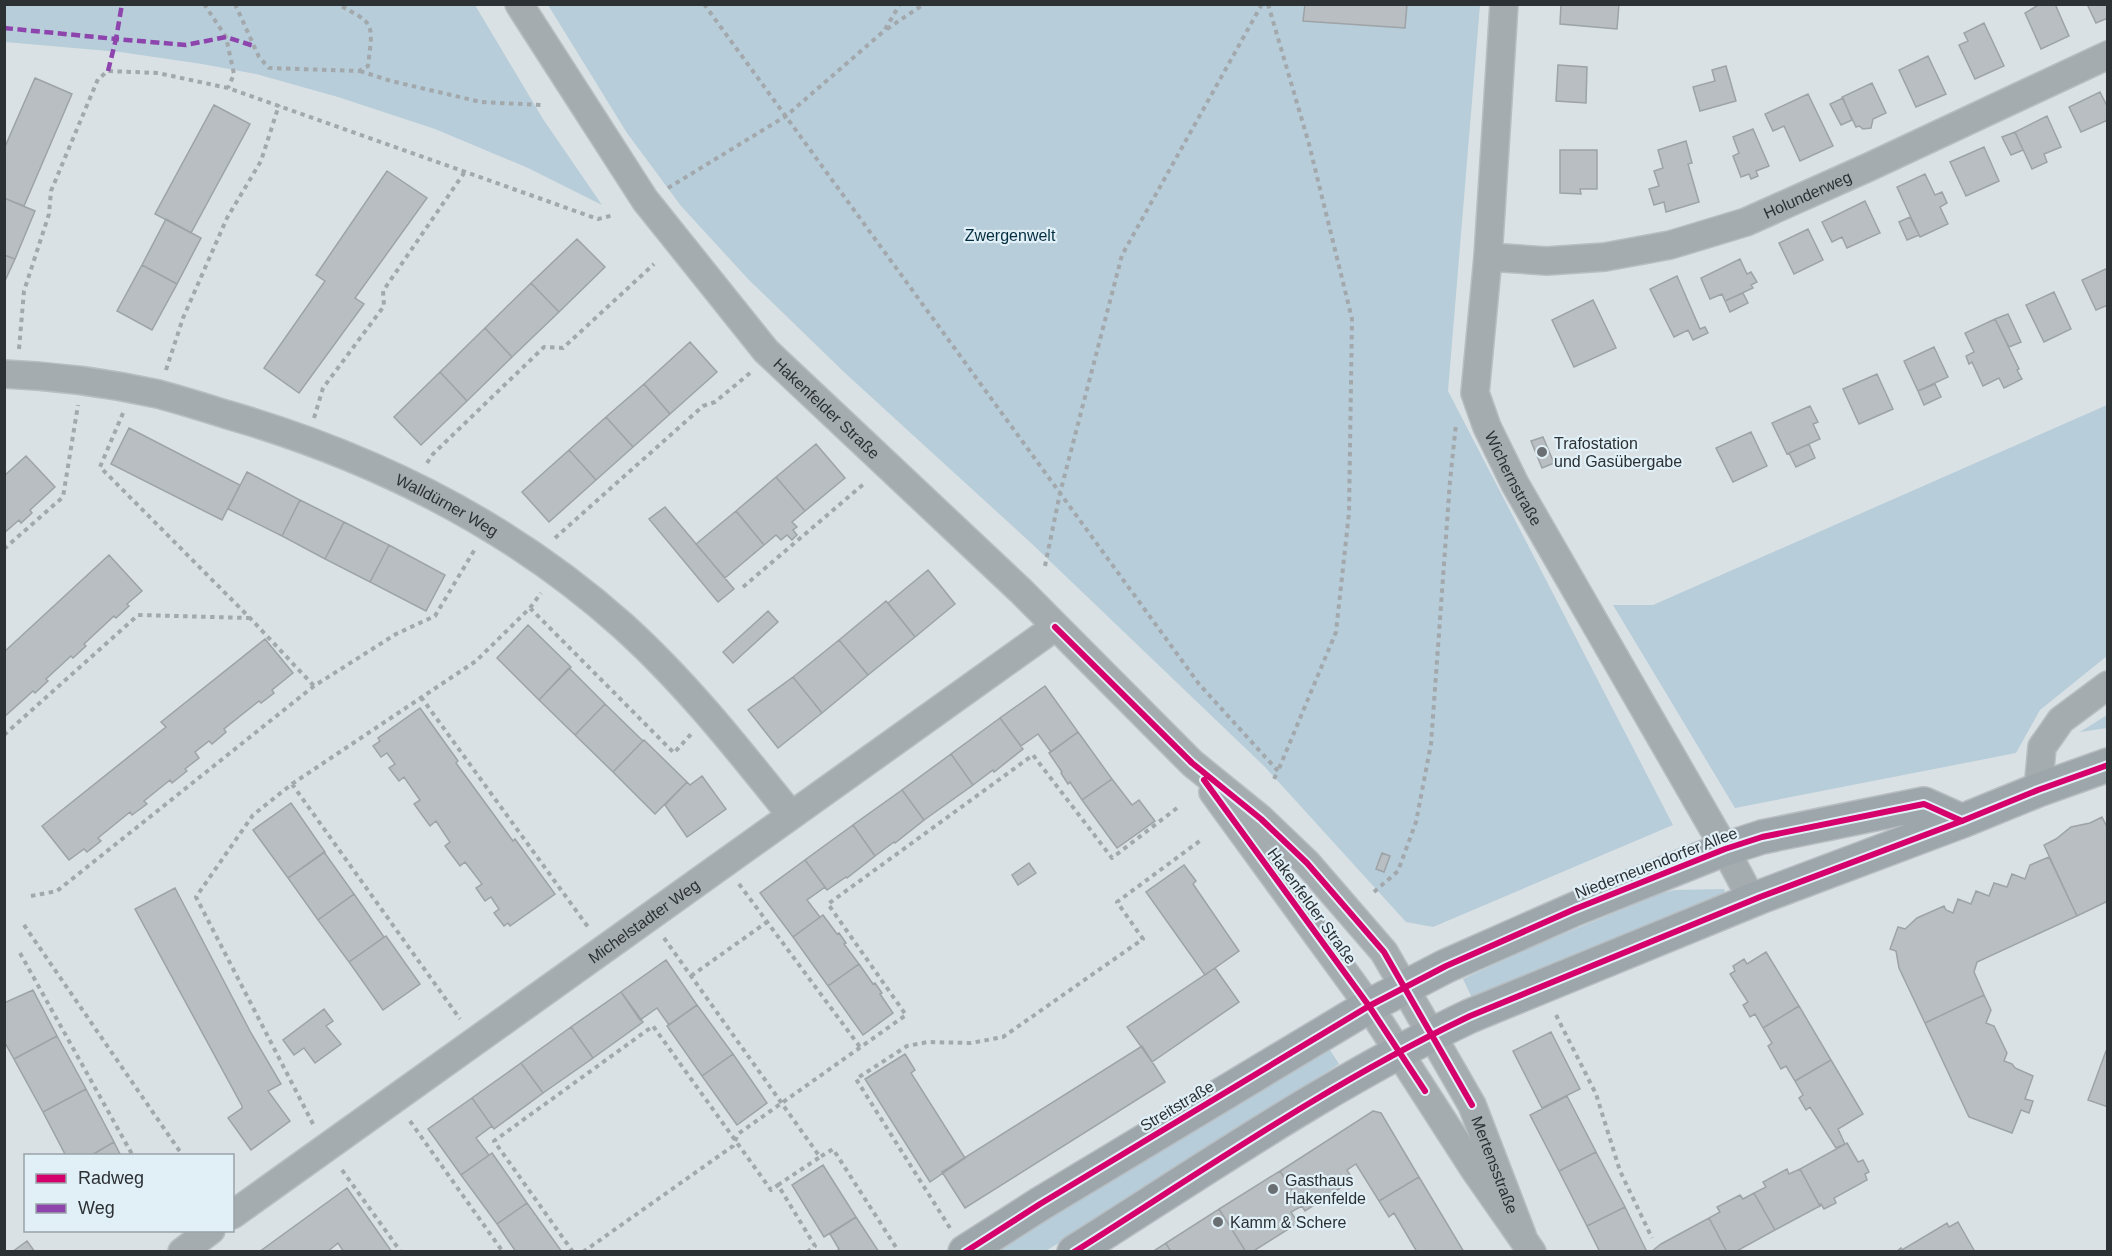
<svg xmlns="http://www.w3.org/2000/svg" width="2112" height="1256" viewBox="0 0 2112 1256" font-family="Helvetica,sans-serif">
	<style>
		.green { fill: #b7cdd9 }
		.building { fill: #b8bec1; stroke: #9da3a6; stroke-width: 1.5 }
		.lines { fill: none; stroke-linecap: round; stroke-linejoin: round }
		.minor-casing { stroke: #b7bdc1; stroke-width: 30 }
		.major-casing { stroke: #b7bdc1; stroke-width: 36 }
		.path { stroke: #a2a8ab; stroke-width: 4; stroke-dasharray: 4.5 4.5; stroke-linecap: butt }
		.minor { stroke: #a5acb0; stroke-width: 27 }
		.major { stroke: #9da6aa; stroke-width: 33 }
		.quiet { stroke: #8e44ad; stroke-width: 4.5; stroke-dasharray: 9 4.5; stroke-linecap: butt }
		.cycleway-casing { stroke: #e1eff7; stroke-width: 10 }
		.cycleway { stroke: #d6006c; stroke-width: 6 }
		.poi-dot { fill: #696f72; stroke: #e1eff7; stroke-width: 2 }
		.labels { text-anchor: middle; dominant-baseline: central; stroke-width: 4.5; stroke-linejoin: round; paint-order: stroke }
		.street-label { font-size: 16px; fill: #2c3134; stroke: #e1eff7 }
		.park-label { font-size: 16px; fill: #042e40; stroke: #e1eff7 }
		.poi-label { font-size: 16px; fill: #2c3134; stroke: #e1eff7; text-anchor: start }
	</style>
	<rect width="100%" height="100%" fill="#d9e1e5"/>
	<path class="green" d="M 4,5 L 475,5 L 543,119 L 602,205 L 528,168 L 435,129 L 338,97 L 256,74 L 202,64 L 120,52 L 5,42 Z
		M 548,5 L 1480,5 L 1448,391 L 1673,825 L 1433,927 L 1406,922 L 1264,766 L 1031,543 L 845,373 L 749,280 L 681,206 L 627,133 Z
		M 2107,405 L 2107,656 L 2040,710 L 2016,753 L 1735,808 L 1613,605 L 1653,605 Z
		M 2107,715 L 2107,728 L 2080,732 Z
		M 1724,889 L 1725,892 L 1721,897 L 1474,1002 L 1463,979 L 1527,949 L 1662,893 L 1675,890 Z
		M 1328,1047 L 1339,1064 L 1046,1251 L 991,1252 Z"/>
	<path class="building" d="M 1305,4 L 1407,4 L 1405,28 L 1303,21 Z
		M 1561,4 L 1619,4 L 1617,29 L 1560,24 Z
		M 2040,4 L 2055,4 L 2069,36 L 2041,49 L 2025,13 Z
		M 2087,4 L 2108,4 L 2108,18 L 2096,23 Z
		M 1984,23 L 2004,66 L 1975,79 L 1959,45 L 1968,41 L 1964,33 Z
		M 1928,56 L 1946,94 L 1916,107 L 1899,70 Z
		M 1558,65 L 1587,67 L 1586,103 L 1556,101 Z
		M 1726,66 L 1736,101 L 1700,111 L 1693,87 L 1715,81 L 1712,70 Z
		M 35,78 L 72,94 L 24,206 L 4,198 L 4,149 Z
		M 1872,83 L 1886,113 L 1873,119 L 1871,128 L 1863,129 L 1859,126 L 1856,127 L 1842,97 Z
		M 2100,92 L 2108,108 L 2108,120 L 2081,132 L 2069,107 Z
		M 1808,94 L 1833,146 L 1800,161 L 1784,126 L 1773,131 L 1765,114 Z
		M 1843,98 L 1852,120 L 1841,125 L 1830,104 Z
		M 214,105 L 250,124 L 191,233 L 155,214 Z
		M 2047,116 L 2061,147 L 2044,154 L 2047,162 L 2032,169 L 2015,132 Z
		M 1753,129 L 1769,166 L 1756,171 L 1758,176 L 1751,179 L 1749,174 L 1741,177 L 1733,156 L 1739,153 L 1733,137 Z
		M 2015,132 L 2023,150 L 2011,155 L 2002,137 Z
		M 1686,141 L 1692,163 L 1688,164 L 1699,202 L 1666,212 L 1664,202 L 1654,205 L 1649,189 L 1659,186 L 1654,171 L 1663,168 L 1658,150 Z
		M 1984,147 L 1999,181 L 1966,196 L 1950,162 Z
		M 1560,150 L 1597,150 L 1597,189 L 1580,189 L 1581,194 L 1560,193 Z
		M 387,171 L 427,198 L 355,298 L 364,304 L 299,393 L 264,368 L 325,281 L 316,275 Z
		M 1925,174 L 1935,195 L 1942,192 L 1947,203 L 1940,207 L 1948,224 L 1920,237 L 1897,187 Z
		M 4,198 L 35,211 L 15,259 L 4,255 Z
		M 1865,201 L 1880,233 L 1847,248 L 1842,237 L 1832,242 L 1822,222 Z
		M 1910,217 L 1919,235 L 1907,240 L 1899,222 Z
		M 166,219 L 201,238 L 177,284 L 142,265 Z
		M 1808,229 L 1823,260 L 1794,274 L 1779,243 Z
		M 577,239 L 605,267 L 559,312 L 531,283 Z
		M 4,255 L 15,259 L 4,283 Z
		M 1740,259 L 1747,274 L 1751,272 L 1757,282 L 1751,285 L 1753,288 L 1725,301 L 1722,294 L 1710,299 L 1701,278 Z
		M 142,265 L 177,284 L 152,330 L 117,311 Z
		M 2108,268 L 2108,305 L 2096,310 L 2082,280 Z
		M 1677,276 L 1700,329 L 1705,327 L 1708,333 L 1693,340 L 1688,330 L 1674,337 L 1650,289 Z
		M 531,283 L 559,312 L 512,357 L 485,328 Z
		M 2054,292 L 2071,329 L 2044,342 L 2026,305 Z
		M 1743,293 L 1748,303 L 1730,312 L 1725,301 Z
		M 1593,300 L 1616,348 L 1574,367 L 1552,320 Z
		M 2008,314 L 2021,342 L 2009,347 L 1995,319 Z
		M 1995,319 L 2019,369 L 2017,370 L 2022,379 L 2004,388 L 1999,378 L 1983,386 L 1972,362 L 1969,364 L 1966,356 L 1974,352 L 1965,333 Z
		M 485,328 L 512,357 L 467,401 L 440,372 Z
		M 690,342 L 717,372 L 670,414 L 644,384 Z
		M 1934,347 L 1948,377 L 1918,391 L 1904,361 Z
		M 440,372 L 467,401 L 421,445 L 394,417 Z
		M 1877,374 L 1893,409 L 1859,424 L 1843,389 Z
		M 644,384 L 670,414 L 633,447 L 606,417 Z
		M 1935,384 L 1941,397 L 1924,405 L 1918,391 Z
		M 1810,406 L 1818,422 L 1813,424 L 1820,439 L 1787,454 L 1772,423 Z
		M 606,417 L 633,447 L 596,480 L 569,450 Z
		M 129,428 L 240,485 L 222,520 L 111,464 Z
		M 1751,432 L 1767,466 L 1733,482 L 1716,448 Z
		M 1543,437 L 1554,463 L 1542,468 L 1531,441 Z
		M 816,444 L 845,478 L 805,511 L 776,477 Z
		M 1809,444 L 1815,458 L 1796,467 L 1789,453 Z
		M 569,450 L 596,480 L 549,522 L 522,492 Z
		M 26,456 L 55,487 L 30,510 L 32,513 L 21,523 L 19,520 L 4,533 L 4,476 Z
		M 247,472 L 300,500 L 282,536 L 228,509 Z
		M 776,477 L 805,511 L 792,522 L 797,527 L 793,530 L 797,535 L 792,540 L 787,535 L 781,540 L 776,535 L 764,545 L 736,511 Z
		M 300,500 L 344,522 L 325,559 L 282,536 Z
		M 665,507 L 734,589 L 718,602 L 649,519 Z
		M 736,511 L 764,545 L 725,578 L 696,544 Z
		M 344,522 L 389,545 L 370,582 L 325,559 Z
		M 389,545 L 445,575 L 426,611 L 370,582 Z
		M 109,555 L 142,591 L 127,604 L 129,606 L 116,618 L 114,616 L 84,644 L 86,646 L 73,658 L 71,656 L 46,679 L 48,681 L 35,693 L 33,691 L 4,717 L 4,652 Z
		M 928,570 L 955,604 L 915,637 L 888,603 Z
		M 886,601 L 915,637 L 868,675 L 839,640 Z
		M 768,611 L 778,622 L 733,663 L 723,652 Z
		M 528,625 L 571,667 L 539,700 L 497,658 Z
		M 265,639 L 293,673 L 272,690 L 274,693 L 261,703 L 259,701 L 224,729 L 226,732 L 212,744 L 209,741 L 195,752 L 199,758 L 185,769 L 187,771 L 172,783 L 170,780 L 144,801 L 147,804 L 132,815 L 130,812 L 98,838 L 101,841 L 87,852 L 84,849 L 69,860 L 42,826 L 166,727 L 161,722 Z
		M 839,640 L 868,675 L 822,713 L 793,677 Z
		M 569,668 L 605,704 L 575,735 L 539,700 Z
		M 793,677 L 822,713 L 778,748 L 748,710 Z
		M 1045,686 L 1078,732 L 1051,752 L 1038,734 L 1021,746 L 1000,718 Z
		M 605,704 L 643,741 L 613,772 L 575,735 Z
		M 420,708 L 458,761 L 456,763 L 513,841 L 515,839 L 555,894 L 510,926 L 508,923 L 504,926 L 494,913 L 499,909 L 491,897 L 485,901 L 476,888 L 482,884 L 465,862 L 460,866 L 445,846 L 450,842 L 436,821 L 430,826 L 414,804 L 420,800 L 404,777 L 399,781 L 389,768 L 395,764 L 387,753 L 381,757 L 373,746 L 380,741 L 378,738 Z
		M 1000,718 L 1023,749 L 994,772 L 993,770 L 973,785 L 951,754 Z
		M 1078,732 L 1112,779 L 1082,800 L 1070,782 L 1068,784 L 1061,773 L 1062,772 L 1049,753 Z
		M 644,740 L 687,782 L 655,814 L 613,772 Z
		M 951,754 L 973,785 L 924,820 L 902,790 Z
		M 702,776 L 726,809 L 687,837 L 665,805 L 687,782 L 690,785 Z
		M 1112,779 L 1132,805 L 1139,800 L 1155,821 L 1117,848 L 1082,800 Z
		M 902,790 L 924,820 L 895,843 L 894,842 L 875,856 L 853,825 Z
		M 291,803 L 325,852 L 288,878 L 253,830 Z
		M 2102,817 L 2108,829 L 2108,901 L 2077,916 L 2044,845 L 2056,839 L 2071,827 L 2090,823 Z
		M 853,825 L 875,856 L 847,878 L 846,877 L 827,890 L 805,860 Z
		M 324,852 L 354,894 L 318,920 L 288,878 Z
		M 1382,853 L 1390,856 L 1384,872 L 1376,869 Z
		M 2049,857 L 2077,916 L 1977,962 L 1974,972 L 1984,995 L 1925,1023 L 1899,968 L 1896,951 L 1890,949 L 1898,927 L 1905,929 L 1917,918 L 1944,906 L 1946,910 L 1953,913 L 1958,899 L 1971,904 L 1976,891 L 1989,896 L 1994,883 L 2007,887 L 2012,874 L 2025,879 L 2030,865 Z
		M 805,860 L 825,887 L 807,900 L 820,917 L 793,937 L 760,893 Z
		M 1029,863 L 1036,873 L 1018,885 L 1012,875 Z
		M 1184,865 L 1196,881 L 1193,884 L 1239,951 L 1205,975 L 1146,892 Z
		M 175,888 L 251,1033 L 281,1084 L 268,1091 L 290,1121 L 251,1150 L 228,1118 L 242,1108 L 242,1106 L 135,909 Z
		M 354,894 L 384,937 L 349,962 L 318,920 Z
		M 823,915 L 837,934 L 839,933 L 846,943 L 844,944 L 859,964 L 828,986 L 793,937 Z
		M 386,936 L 420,984 L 383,1010 L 349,962 Z
		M 1766,952 L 1799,1006 L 1763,1028 L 1755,1014 L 1750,1017 L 1743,1005 L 1748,1002 L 1730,974 L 1735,971 L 1733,966 L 1744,959 L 1747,964 Z
		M 666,960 L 697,1005 L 669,1025 L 657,1008 L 640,1020 L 621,992 Z
		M 859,964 L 873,984 L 875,983 L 882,993 L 880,994 L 893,1013 L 863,1035 L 828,986 Z
		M 1215,968 L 1239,1002 L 1152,1062 L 1127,1027 Z
		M 33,990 L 57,1036 L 14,1059 L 4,1041 L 4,1003 Z
		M 621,992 L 643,1022 L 593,1058 L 571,1027 Z
		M 1984,995 L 1991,1010 L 1986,1023 L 1994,1026 L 2007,1053 L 2004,1061 L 2012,1064 L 2015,1068 L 2033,1076 L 2025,1099 L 2033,1101 L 2029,1113 L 2021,1110 L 2012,1133 L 1969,1117 L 1925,1023 Z
		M 697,1005 L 733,1054 L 702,1076 L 667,1026 Z
		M 1799,1006 L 1831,1060 L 1795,1081 L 1786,1066 L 1781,1069 L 1768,1046 L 1772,1043 L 1763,1028 Z
		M 324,1009 L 333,1021 L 326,1026 L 341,1044 L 315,1063 L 304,1048 L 294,1055 L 283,1040 Z
		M 571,1027 L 593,1058 L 543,1093 L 521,1063 Z
		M 1551,1032 L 1580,1089 L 1542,1108 L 1513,1051 Z
		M 57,1036 L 86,1089 L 43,1112 L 14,1059 Z
		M 1142,1046 L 1165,1082 L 965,1208 L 942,1172 Z
		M 2106,1051 L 2108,1051 L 2108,1107 L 2088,1100 Z
		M 733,1054 L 767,1103 L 737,1125 L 702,1076 Z
		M 905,1054 L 915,1070 L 911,1073 L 965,1158 L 930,1182 L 865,1079 Z
		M 1831,1060 L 1863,1114 L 1838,1129 L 1845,1144 L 1836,1148 L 1810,1107 L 1806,1110 L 1799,1098 L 1803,1095 L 1795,1081 Z
		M 521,1063 L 543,1093 L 494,1129 L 472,1098 Z
		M 86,1089 L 114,1142 L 90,1156 L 66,1156 L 43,1112 Z
		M 1567,1096 L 1596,1152 L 1559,1171 L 1530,1115 Z
		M 472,1098 L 492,1126 L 476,1138 L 489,1155 L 461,1175 L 428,1129 Z
		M 1373,1111 L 1381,1113 L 1419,1177 L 1379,1201 L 1356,1164 L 1347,1170 L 1353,1180 L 1305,1211 L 1280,1171 Z
		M 114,1142 L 121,1156 L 90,1156 Z
		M 1847,1143 L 1858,1162 L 1863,1160 L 1869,1172 L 1865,1174 L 1867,1180 L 1834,1198 L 1836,1203 L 1824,1209 L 1821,1204 L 1820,1206 L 1800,1169 Z
		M 1596,1152 L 1625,1207 L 1587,1226 L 1559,1171 Z
		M 492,1153 L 527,1203 L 497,1224 L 461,1175 Z
		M 823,1165 L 856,1217 L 824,1237 L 792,1185 Z
		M 1787,1169 L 1789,1174 L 1800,1169 L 1820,1206 L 1775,1230 L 1754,1193 L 1766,1187 L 1763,1182 Z
		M 1280,1171 L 1302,1206 L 1291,1212 L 1298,1223 L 1252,1252 L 1246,1252 L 1219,1209 Z
		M 1419,1177 L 1464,1252 L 1417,1252 L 1394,1213 L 1389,1217 L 1379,1201 Z
		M 347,1188 L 392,1252 L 344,1252 L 338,1243 L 327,1252 L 259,1252 Z
		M 1754,1193 L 1775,1230 L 1735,1252 L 1727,1252 L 1709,1218 L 1720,1212 L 1717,1207 L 1740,1195 L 1743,1199 Z
		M 527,1203 L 562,1252 L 516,1252 L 497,1224 Z
		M 1625,1207 L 1647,1252 L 1600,1252 L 1587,1226 Z
		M 1219,1209 L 1246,1252 L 1171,1252 L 1166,1243 Z
		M 856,1217 L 879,1252 L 836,1252 L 839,1249 L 830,1234 Z
		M 1709,1218 L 1727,1252 L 1651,1252 L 1661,1244 Z
		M 1958,1222 L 1975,1252 L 1896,1252 L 1901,1248 L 1902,1250 L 1947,1223 L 1949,1227 Z
		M 27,1241 L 35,1252 L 12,1252 Z
		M 1166,1243 L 1171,1252 L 1152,1252 Z"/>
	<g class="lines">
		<g class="minor-casing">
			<g id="minor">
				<path id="s1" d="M 519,4 L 645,200 L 766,351 L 1021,591 L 1192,763 L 1261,819 L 1307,863 L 1384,952 L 1472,1105 L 1522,1235"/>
				<path id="s2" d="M 1504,4 L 1488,257 L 1475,393 L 1487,427 L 1515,484 L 1725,849 L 1752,900"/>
				<path id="s3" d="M 1488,257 L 1547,261 L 1605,257 L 1670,245 L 1746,222 L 1869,167 L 2108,55"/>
				<path id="s4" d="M 4,374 C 56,376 108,383 158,394 C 180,400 203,407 225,414 C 371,456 509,524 623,626 C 686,683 738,749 791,815"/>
				<path d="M 2038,790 L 2042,747 L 2061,720 L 2108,685"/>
				<path d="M 1213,792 L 1369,1006 L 1474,1169 L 1532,1252"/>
				<path id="s5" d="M 232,1215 L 1055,627"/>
				<path d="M 182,1252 L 211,1230"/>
			</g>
		</g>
		<g class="major-casing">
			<path id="major" d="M 965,1252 L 1040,1204 L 1369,1006 L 1446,966 L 1575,909 L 1725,849 L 1762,837 L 1924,804 L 1962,821
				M 1074,1252 C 1204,1170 1331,1082 1470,1016 L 1760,897 L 1962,821 L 2038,790 L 2108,765"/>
		</g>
		<path class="path" d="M 204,4 L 226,37 L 234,74 L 228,88
			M 235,4 L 259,57 L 269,68 L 359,71 L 368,66 C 373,23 376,24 337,4
			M 704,4 L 1199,684 L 1278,771 L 1272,783
			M 1268,4 L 1309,144 L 1352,319 L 1349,513 L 1336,632 L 1278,771
			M 887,29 L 924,4
			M 360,71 L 391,81 L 481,102 L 541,105
			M 668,188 L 786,116 L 884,31 L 900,4
			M 19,349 L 24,291 L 49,214 L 51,191 L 98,79 L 108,71 L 158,73 L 228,88 L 598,219 L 614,215
			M 166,370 L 183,318 L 227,218 L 261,161 L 279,105
			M 123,413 L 100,467 L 250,618 L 314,686
			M 314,418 L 323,388 L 384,306 L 383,291 L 464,173
			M 427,463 L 433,454 L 544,347 L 563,348 L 654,264
			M 555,538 L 703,406 L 715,402 L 750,373
			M 4,549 L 63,497 L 78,405
			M 1045,566 L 1060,493 L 1122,255 L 1262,4
			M 743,587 L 866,482
			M 530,608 L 674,753 L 692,733
			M 421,697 L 588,927
			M 4,735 L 138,615 L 249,618
			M 292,784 L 460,1019
			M 739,884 L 860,1047
			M 1374,892 L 1398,871 L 1416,822 L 1431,744 L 1450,481 L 1456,424
			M 31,896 L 57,891 L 314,686 L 396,634 L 435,616 L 475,549
			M 24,925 L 183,1156
			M 664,938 L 820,1157 L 833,1149 L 899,1252
			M 20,953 L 133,1156
			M 691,976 L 767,922
			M 1556,1015 L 1596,1094 L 1620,1171 L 1652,1238
			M 410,1121 L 503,1252
			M 313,1124 L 196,897 L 253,815 L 292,784 L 476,661 L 530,608 L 541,593
			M 342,1170 L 401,1252
			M 950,1228 L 856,1079 L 907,1046 L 928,1042 L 971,1043 L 1003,1037 L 1143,939 L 1117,902 L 1201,840
			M 573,1252 L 494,1141 L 653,1026 L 771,1190 L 778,1185
			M 583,1252 L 733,1146 L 738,1134 L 906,1015 L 828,904 L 1033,755 L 1112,858 L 1177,808
			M 807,1252 L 815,1246 L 778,1185 L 820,1157"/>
		<use href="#minor" class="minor"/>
		<use href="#major" class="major"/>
		<path class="quiet" d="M 4,28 L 116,39 L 122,4
			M 108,71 L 116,39 L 186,45 L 226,37 L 254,46"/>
		<g class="cycleway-casing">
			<path id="cycleway" d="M 1055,627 L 1192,763 L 1261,819 L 1307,863 L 1384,952 L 1472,1105
				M 1204,780 L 1369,1006 L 1425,1091
				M 965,1252 L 1040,1204 L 1369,1006 L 1446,966 L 1575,909 L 1725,849 L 1762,837 L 1924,804 L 1962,821
				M 1074,1252 C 1204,1170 1331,1082 1470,1016 L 1760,897 L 1962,821 L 2038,790 L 2108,765"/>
		</g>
		<use href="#cycleway" class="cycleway"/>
	</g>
	<g class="poi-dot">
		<circle cx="1542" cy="452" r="6"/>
		<circle cx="1273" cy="1189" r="6"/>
		<circle cx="1218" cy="1222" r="6"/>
	</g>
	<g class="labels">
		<g class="street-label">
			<text stroke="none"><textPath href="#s3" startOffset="330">Holunderweg</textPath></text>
			<text stroke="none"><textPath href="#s1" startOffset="510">Hakenfelder Straße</textPath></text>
			<text stroke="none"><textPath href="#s2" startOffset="484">Wichernstraße</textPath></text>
			<text stroke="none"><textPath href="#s4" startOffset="466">Walldürner Weg</textPath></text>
			<text transform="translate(1656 863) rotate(-21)">Niederneuendorfer Allee</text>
			<text transform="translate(1312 906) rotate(54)">Hakenfelder Straße</text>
			<text stroke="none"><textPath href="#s5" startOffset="506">Michelstadter Weg</textPath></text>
			<text transform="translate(1177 1106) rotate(-31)">Streitstraße</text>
			<text stroke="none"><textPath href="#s1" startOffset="1530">Mertensstraße</textPath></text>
		</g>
		<g class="park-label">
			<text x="1010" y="235">Zwergenwelt</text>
		</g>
		<g class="poi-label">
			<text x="1554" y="443">Trafostation<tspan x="1554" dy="18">und Gasübergabe</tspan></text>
			<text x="1285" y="1180">Gasthaus<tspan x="1285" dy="18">Hakenfelde</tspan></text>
			<text x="1230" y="1222">Kamm &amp; Schere</text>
		</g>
	</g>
	<rect width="2112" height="1256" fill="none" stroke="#2c3134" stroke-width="12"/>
	<rect x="24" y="1154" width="210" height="78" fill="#e1eff7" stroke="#99a3a9" stroke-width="1.5"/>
	<rect x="36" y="1174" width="30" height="9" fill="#d6006c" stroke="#99a3a9" stroke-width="1.5"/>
	<text x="78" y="1184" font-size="18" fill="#2c3134">Radweg</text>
	<rect x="36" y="1204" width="30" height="9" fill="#8e44ad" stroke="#99a3a9" stroke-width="1.5"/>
	<text x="78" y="1214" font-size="18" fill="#2c3134">Weg</text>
</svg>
